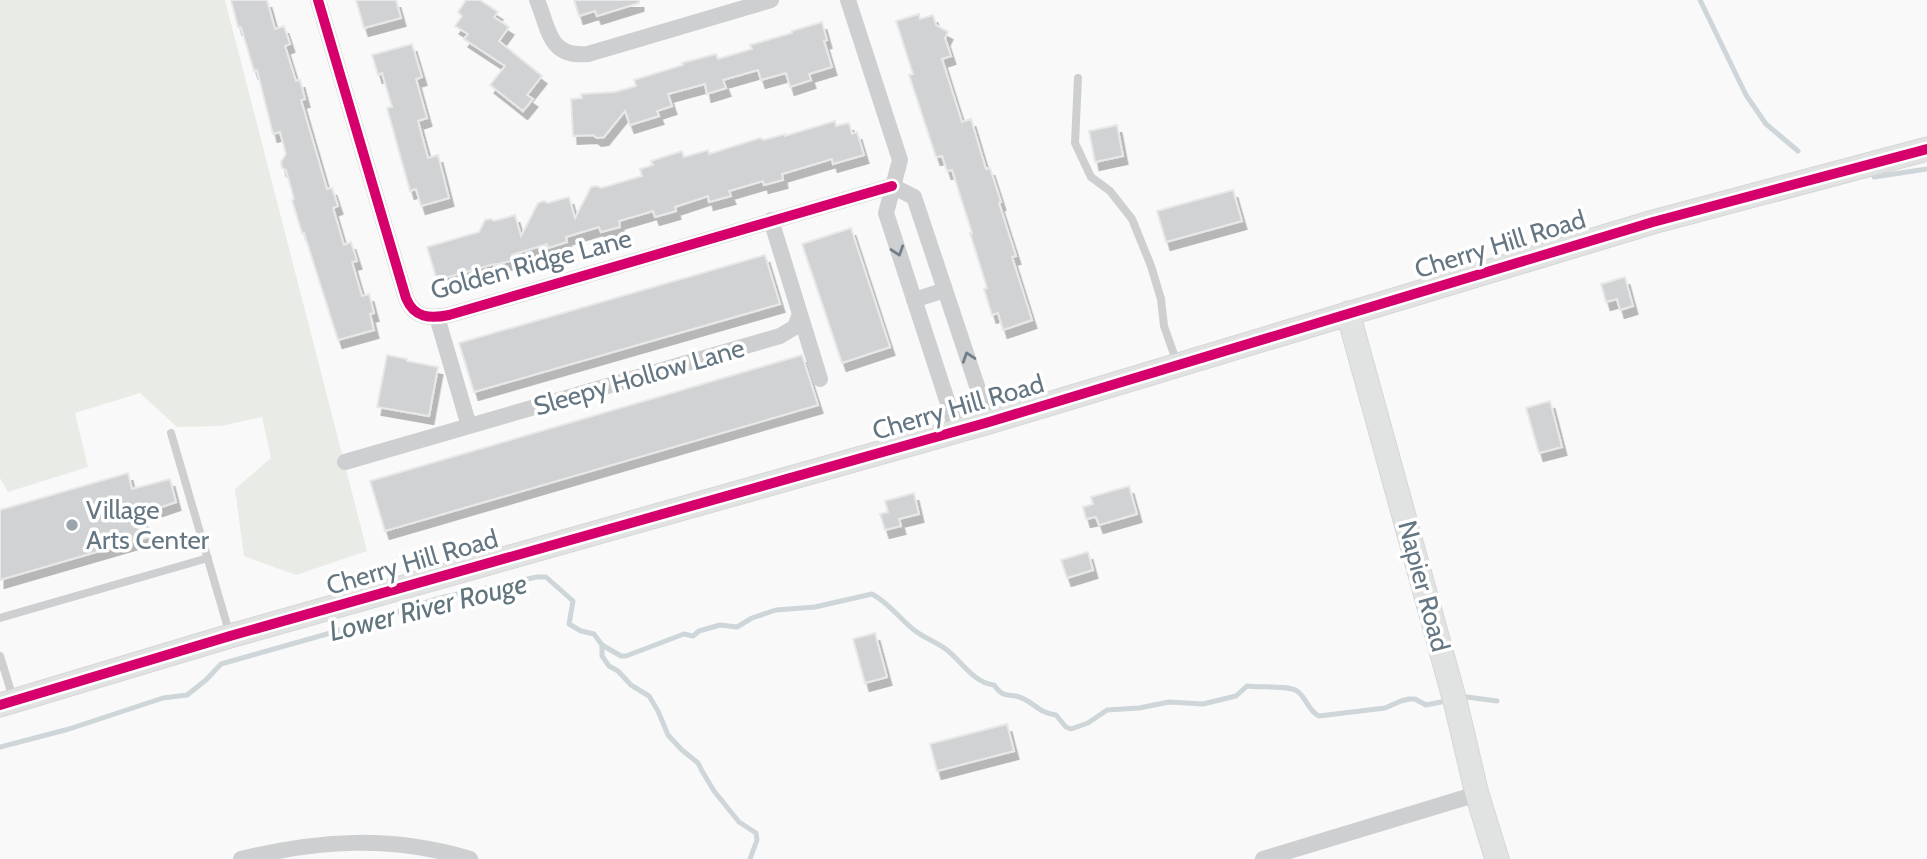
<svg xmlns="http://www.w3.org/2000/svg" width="1927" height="859" viewBox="0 0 1927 859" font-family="Cabin,sans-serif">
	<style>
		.green { fill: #e8ebe6 }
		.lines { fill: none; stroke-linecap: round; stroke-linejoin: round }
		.stream { stroke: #ced6d9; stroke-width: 5 }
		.building { fill: #d0d2d3; stroke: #e8e8e8; stroke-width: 2; filter: url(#shadow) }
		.secondary-casing { stroke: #d5d6d7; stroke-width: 25 }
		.lane { stroke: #cecfd0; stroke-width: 8 }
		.street { stroke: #cecfd0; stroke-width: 16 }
		.secondary { stroke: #e1e2e2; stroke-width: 23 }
		.cycleway-casing { stroke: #fff; stroke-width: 15 }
		.cycleway { stroke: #d6006c; stroke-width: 10 }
		.oneway { stroke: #707f8b }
		.poi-dot { fill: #99a4ac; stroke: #fff; stroke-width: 2.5 }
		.labels { text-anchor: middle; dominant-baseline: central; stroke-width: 7; stroke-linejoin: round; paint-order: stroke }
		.street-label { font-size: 26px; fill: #657683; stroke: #fff }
		.poi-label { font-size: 26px; fill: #657683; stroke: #fff; text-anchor: start }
		.water-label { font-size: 28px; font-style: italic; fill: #60757c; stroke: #fff }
	</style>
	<defs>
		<filter id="shadow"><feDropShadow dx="4.5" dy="8" stdDeviation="0" flood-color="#0004"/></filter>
	</defs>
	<rect width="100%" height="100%" fill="#f9f9f9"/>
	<path class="green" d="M 0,0 L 225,0 L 367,551 L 296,575 L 244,556 L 235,489 L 271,458 L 262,417 L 221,426 L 177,427 L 140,393 L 75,413 L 88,467 L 8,492 L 0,478 Z"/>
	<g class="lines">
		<path class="stream" d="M 1700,0 L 1746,95 L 1766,124 L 1798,151
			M 1874,177 L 1927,169
			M 602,645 L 621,656 L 626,656 L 684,634 L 693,636 L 699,631 L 720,625 L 737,627 L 752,618 L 776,610 L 815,607 L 872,594 C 889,603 899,618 914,630 C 924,638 937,642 947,650 C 962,662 974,683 994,685 C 1004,699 1007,693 1019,697 C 1033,701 1038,713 1056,715 L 1066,727 L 1071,729 L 1088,723 L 1107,710 L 1139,708 L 1169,702 L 1203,704 L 1236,696 L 1247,686 C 1259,688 1289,685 1297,691 C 1307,698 1308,711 1319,716 L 1385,708 L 1401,701 L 1409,699 L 1415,699 L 1426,705 L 1446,701
			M 1467,697 L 1497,701
			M 0,747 L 69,729 L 163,698 L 187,695 L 206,680 L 221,664 L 334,632 L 440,598 L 537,577 L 546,577 L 573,601 L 569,624 L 581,631 L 594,634 L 602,645 L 602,656 L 609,666 L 618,671 L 631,685 L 649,696 L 658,711 L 668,735 L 682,750 L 698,763 L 702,771 L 714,791 L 739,822 L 756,833 L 757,840 L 750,859"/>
	</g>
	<path class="building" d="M 231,0 L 267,0 L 275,29 L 284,26 L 290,44 L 285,46 L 296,81 L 300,80 L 305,99 L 301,100 L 327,189 L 332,188 L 338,206 L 333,208 L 344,245 L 351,242 L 357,261 L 352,262 L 362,296 L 369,294 L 374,313 L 370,314 L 374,330 L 338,340 L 304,233 L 302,233 L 292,200 L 294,199 L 286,170 L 282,168 L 281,162 L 286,154 L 280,132 L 273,134 L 257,70 L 254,71 L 241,27 L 238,27 Z
		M 356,0 L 396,0 L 401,18 L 364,28 Z
		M 466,0 L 480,0 L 498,12 L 494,17 L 509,27 L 499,41 L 542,76 L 527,95 L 533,99 L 523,111 L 490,85 L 505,66 L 464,39 L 468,34 L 455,26 L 462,16 L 458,12 Z
		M 574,0 L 639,0 L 639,3 L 597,16 L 595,11 L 579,16 Z
		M 919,14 L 920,19 L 933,15 L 936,25 L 948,32 L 945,38 L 951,56 L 942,59 L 962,122 L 971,119 L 986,169 L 990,168 L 1001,202 L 999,203 L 1016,256 L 1012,257 L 1032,320 L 1003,330 L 998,313 L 992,315 L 984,289 L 987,288 L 970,233 L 972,233 L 952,170 L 947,171 L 942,156 L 936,157 L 909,75 L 913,74 L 896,21 Z
		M 822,22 L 827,40 L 824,41 L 832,67 L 809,74 L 811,80 L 790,87 L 786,73 L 761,80 L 758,70 L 723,80 L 726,88 L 707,94 L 705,84 L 668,94 L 672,106 L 657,111 L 659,116 L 630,125 L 625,111 L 604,137 L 597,138 L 593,135 L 573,136 L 571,99 L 582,98 L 581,94 L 615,92 L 636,86 L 634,80 L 683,65 L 682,63 L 716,54 L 718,59 L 752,49 L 750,45 L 792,33 L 792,31 Z
		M 412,44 L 422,77 L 416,79 L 427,118 L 418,121 L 428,158 L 438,155 L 449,198 L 421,206 L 416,189 L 410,191 L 387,108 L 392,107 L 382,73 L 378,75 L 372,55 Z
		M 835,121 L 836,126 L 849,123 L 852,134 L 857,132 L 864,155 L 833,164 L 832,159 L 782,174 L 783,180 L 764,185 L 763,181 L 729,191 L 731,196 L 709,202 L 708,196 L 675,207 L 676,211 L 655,217 L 653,211 L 619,221 L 620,227 L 601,232 L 599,227 L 579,233 L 566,237 L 567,242 L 548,248 L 547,244 L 512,255 L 514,260 L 494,265 L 494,264 L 437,280 L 427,247 L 479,232 L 485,220 L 491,219 L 494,221 L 515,215 L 521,236 L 538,203 L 544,201 L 548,203 L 569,197 L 575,218 L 591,187 L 597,186 L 601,188 L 642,176 L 640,169 L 653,165 L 651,161 L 682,151 L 684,157 L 708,150 L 709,154 L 760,138 L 764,140 L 785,134 L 785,136 Z
		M 1117,125 L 1123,156 L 1095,162 L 1089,131 Z
		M 1233,190 L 1242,221 L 1166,242 L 1157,211 Z
		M 851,228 L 890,347 L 842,363 L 802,244 Z
		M 765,255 L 780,304 L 474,392 L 459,343 Z
		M 1625,277 L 1633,306 L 1620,310 L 1617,299 L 1606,302 L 1601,284 Z
		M 387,355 L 407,359 L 407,361 L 438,367 L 429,416 L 377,407 Z
		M 802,355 L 818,405 L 385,531 L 370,481 Z
		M 1550,401 L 1562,447 L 1539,453 L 1526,408 Z
		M 128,473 L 132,489 L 170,479 L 176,502 L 141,514 L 148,537 L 0,580 L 0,510 Z
		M 1129,486 L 1137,514 L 1099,525 L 1096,517 L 1086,519 L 1083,507 L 1093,504 L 1091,497 Z
		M 914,493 L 919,514 L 899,519 L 901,526 L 885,530 L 880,514 L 888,512 L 885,501 Z
		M 1088,552 L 1093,570 L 1067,578 L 1061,560 Z
		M 875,633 L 887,677 L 865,683 L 853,639 Z
		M 1007,724 L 1014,751 L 937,771 L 930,744 Z"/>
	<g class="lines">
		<g class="secondary-casing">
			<path id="secondary" d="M 1348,313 L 1456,705 L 1477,794 L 1497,859
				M 0,705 L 230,636 L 989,422 L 1653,222 L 1927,149"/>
		</g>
		<path class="lane" d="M 1078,78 L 1075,143 L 1091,177 L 1110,191 L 1132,219 L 1151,266 L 1161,299 L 1164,326 L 1177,363
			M 171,433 L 230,635
			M 0,618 L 208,558
			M 0,656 L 13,698"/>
		<path class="street" d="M 318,0 L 406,298 C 414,318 430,319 449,315 L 892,186
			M 537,0 C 549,28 548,58 588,54 L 771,0
			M 848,0 L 900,160 L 886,213 L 957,431
			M 892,186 L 914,197 L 989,422
			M 914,300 L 945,290
			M 800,314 L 820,379
			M 437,317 L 469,426
			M 345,462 L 780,336 L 795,327 L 800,314 L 771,220
			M 241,859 C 319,840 391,835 470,859
			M 1263,859 L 1477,794"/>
		<use href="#secondary" class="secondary"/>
		<g class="cycleway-casing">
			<path id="cycleway" d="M 318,0 L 406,298 C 414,318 430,319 449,315 L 892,186
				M 0,705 L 230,636 L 989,422 L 1653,222 L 1927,149"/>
		</g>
		<use href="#cycleway" class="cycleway"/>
	</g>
	<defs><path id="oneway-chevron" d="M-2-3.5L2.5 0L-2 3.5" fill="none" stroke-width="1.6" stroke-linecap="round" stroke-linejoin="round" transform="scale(1.75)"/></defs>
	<g class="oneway">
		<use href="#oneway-chevron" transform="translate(898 251) rotate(72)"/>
		<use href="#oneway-chevron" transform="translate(968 357) rotate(-108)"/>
	</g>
	<circle class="poi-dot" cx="72" cy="525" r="7"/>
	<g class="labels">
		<g class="street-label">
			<text transform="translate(1500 244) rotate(-17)">Cherry Hill Road</text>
			<text transform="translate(531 264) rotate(-15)">Golden Ridge Lane</text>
			<text transform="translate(639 377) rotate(-16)">Sleepy Hollow Lane</text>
			<text transform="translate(958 407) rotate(-16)">Cherry Hill Road</text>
			<text transform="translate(412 562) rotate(-16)">Cherry Hill Road</text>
			<text transform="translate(1424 586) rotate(75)">Napier Road</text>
		</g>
		<g class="poi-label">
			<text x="86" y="510">Village<tspan x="86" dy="30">Arts Center</tspan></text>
		</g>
		<g class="water-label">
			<text transform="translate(428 607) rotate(-14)">Lower River Rouge</text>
		</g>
	</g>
</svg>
